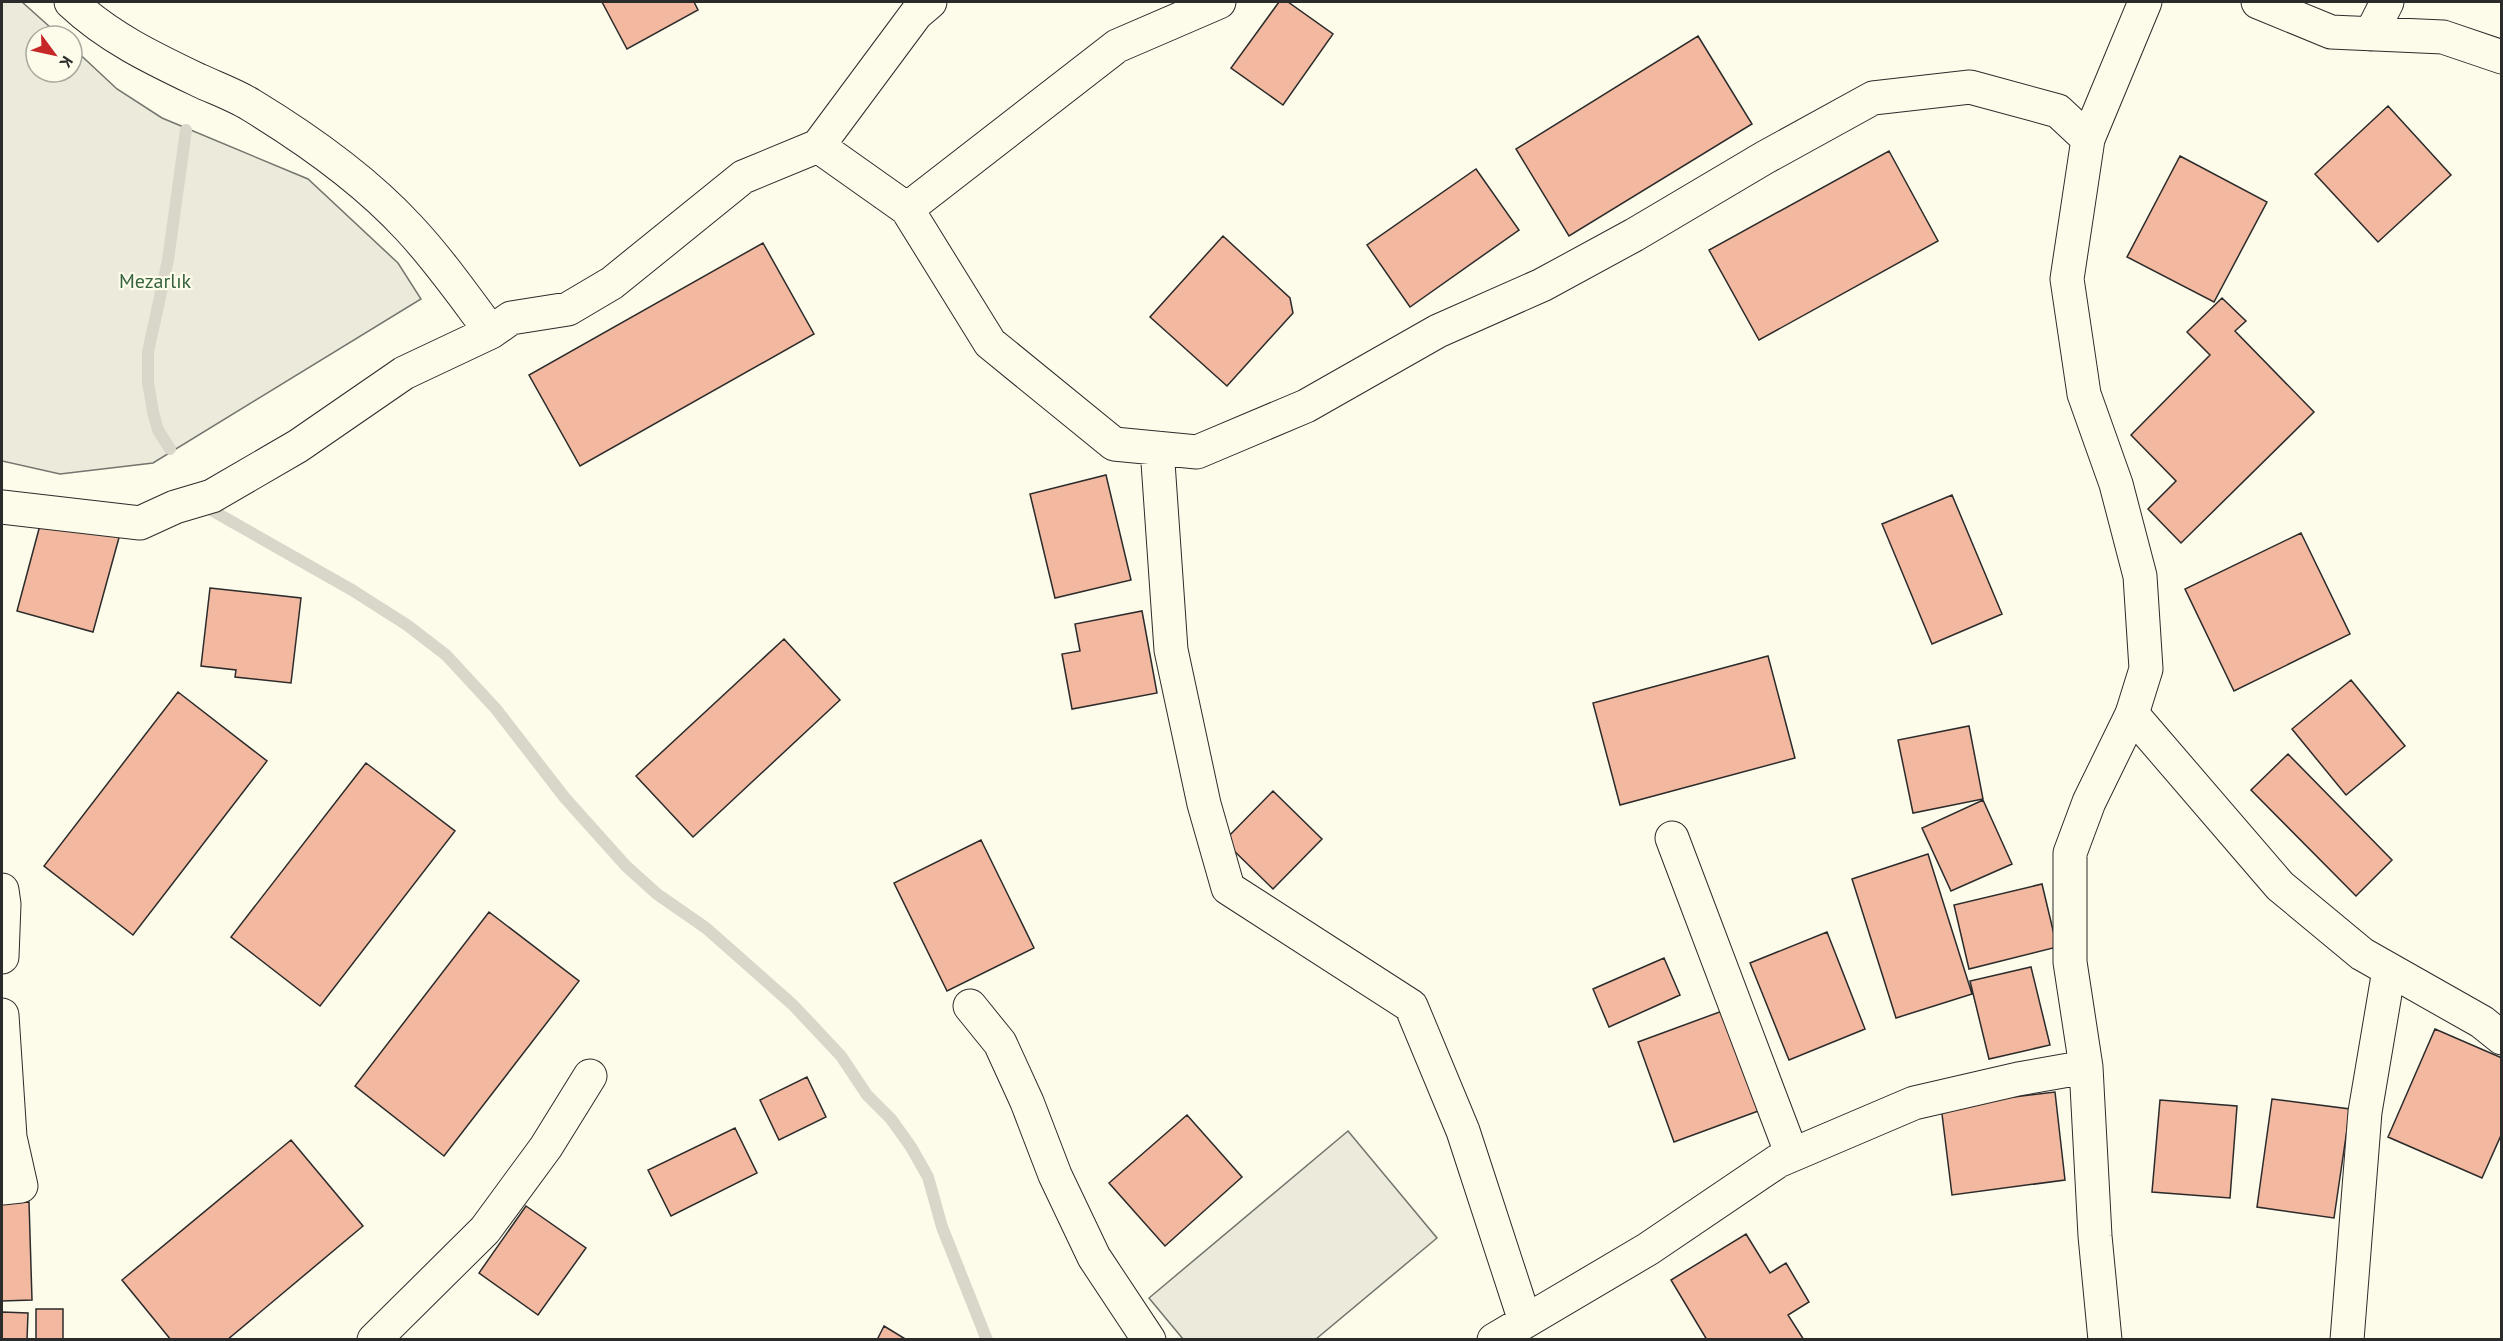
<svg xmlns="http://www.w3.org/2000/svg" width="2503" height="1341" viewBox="0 0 2503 1341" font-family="'PT Sans',sans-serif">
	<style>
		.green { fill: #ecebdb; stroke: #74746e; stroke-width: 1.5 }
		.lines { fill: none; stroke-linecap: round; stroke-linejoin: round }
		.stream { stroke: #d8d7c9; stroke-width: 12 }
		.building { fill: #f2b8a0; stroke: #2b2b2b; stroke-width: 1.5 }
		.street-casing { stroke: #2b2b2b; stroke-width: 35 }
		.secondary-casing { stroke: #2b2b2b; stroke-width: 35 }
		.street { stroke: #fdfbea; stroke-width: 33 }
		.secondary { stroke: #fdfbea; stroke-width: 33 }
		.labels { text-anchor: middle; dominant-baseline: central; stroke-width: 4.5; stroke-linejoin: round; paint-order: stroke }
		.park-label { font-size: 20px; fill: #34623c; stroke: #fdfbea }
	</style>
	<rect width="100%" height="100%" fill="#fdfbea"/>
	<path class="green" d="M 2,2 L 22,2 L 60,36 L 36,36 L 36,72 L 72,72 L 72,47 L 117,89 L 162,118 L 308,179 L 398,263 L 421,299 L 153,463 L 60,474 L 2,461 Z
		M 1348,1131 L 1437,1238 L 1316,1339 L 1183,1339 L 1149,1298 Z"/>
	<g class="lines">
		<path class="stream" d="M 170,449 L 158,430 L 153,412 L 148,382 L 148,352 L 168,260 L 186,130
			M 206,507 L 352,590 L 407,625 L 446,655 L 496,709 L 565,798 L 626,866 L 657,894 L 706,928 L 793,1005 L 841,1056 L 867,1095 L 891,1119 L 911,1147 L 928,1177 L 942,1227 L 987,1340"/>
	</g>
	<path class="building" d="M 602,2 L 694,2 L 698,10 L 627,49 Z
		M 1279,2 L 1288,2 L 1333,34 L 1283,105 L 1231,68 Z
		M 1698,36 L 1752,124 L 1569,236 L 1516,149 Z
		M 2388,106 L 2451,175 L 2378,242 L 2315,174 Z
		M 1889,151 L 1938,241 L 1759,340 L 1709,250 Z
		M 2180,156 L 2267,202 L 2214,302 L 2127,257 Z
		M 1476,169 L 1519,230 L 1410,307 L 1367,245 Z
		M 1223,236 L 1290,298 L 1293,313 L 1227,386 L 1150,317 Z
		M 763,243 L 814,334 L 580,466 L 529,375 Z
		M 2222,298 L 2246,321 L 2235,331 L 2314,412 L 2181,543 L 2148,509 L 2176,481 L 2131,435 L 2210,355 L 2187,332 Z
		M 1106,475 L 1131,580 L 1055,598 L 1030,494 Z
		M 1952,495 L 2002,614 L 1932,644 L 1882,524 Z
		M 43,514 L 120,534 L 93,632 L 17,611 Z
		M 2301,533 L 2350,634 L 2234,691 L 2185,589 Z
		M 210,588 L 301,598 L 291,683 L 235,677 L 236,670 L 201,666 Z
		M 1142,611 L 1157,693 L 1072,709 L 1062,654 L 1080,651 L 1075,624 Z
		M 784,639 L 840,700 L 693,837 L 636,776 Z
		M 1768,656 L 1795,758 L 1620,805 L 1593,703 Z
		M 2351,680 L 2405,746 L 2346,795 L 2292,729 Z
		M 178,692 L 267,761 L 133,935 L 44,866 Z
		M 1969,726 L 1983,799 L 1913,813 L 1898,740 Z
		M 2288,754 L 2392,860 L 2356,896 L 2251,790 Z
		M 366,763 L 455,831 L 320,1006 L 231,937 Z
		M 1273,791 L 1322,839 L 1273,889 L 1224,841 Z
		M 1983,800 L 2012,864 L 1951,891 L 1922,828 Z
		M 981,840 L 1034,948 L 947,991 L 894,883 Z
		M 1928,854 L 1972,994 L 1896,1018 L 1852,879 Z
		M 2042,884 L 2057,947 L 1969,969 L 1954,905 Z
		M 489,912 L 579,981 L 444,1156 L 355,1086 Z
		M 1827,932 L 1865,1029 L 1789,1060 L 1750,963 Z
		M 1664,958 L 1680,995 L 1609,1027 L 1593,989 Z
		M 2031,967 L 2050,1045 L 1989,1059 L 1970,981 Z
		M 1725,1010 L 1761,1110 L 1674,1142 L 1638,1042 Z
		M 2435,1029 L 2502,1058 L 2502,1133 L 2482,1178 L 2388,1137 Z
		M 807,1077 L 826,1117 L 779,1140 L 760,1100 Z
		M 2055,1092 L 2065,1180 L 1952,1195 L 1941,1106 Z
		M 2272,1099 L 2350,1109 L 2334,1218 L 2257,1207 Z
		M 2160,1100 L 2237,1106 L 2230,1198 L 2152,1192 Z
		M 1187,1115 L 1242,1177 L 1165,1246 L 1109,1183 Z
		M 735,1128 L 757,1173 L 671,1216 L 648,1170 Z
		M 291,1140 L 363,1226 L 227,1340 L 171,1340 L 122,1280 Z
		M 29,1202 L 32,1300 L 2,1301 L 2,1203 Z
		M 526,1206 L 586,1248 L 538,1315 L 479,1273 Z
		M 1746,1234 L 1770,1273 L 1786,1263 L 1809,1302 L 1788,1315 L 1804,1340 L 1707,1340 L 1671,1280 Z
		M 36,1309 L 63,1309 L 63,1340 L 36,1340 Z
		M 2,1312 L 28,1313 L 27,1340 L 2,1340 Z
		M 884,1326 L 907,1340 L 877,1340 Z"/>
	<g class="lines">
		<g class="street-casing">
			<path id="street" d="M 71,2 C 108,37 152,58 198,80 C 215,88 235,95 251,105 C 307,139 364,179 409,228 C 439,260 464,296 491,332
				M 2258,2 L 2331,32 L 2443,37 L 2502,57
				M 2371,34 L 2387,2
				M 818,146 L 907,209 L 990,343 L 1114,444 L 1197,452 L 1306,406 L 1438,331 L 1542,285 L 1634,235 L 1764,158 L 1873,98 L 1970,87 L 2058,111 L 2088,139
				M 907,209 L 1117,46 L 1219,2
				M 1157,448 L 1171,650 L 1204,804 L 1228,888 L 1411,1006 L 1463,1131 L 1525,1321
				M 2,507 L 140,523 L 175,507 L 212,496 L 298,446 L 404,373 L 491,332 L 511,318 L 568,309 L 612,283 L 743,177 L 818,146 L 916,14 L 930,2
				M 1672,838 L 1792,1155
				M 2,890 L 4,904 L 2,957
				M 970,1006 L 1000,1043 L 1027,1102 L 1055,1175 L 1094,1257 L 1149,1340
				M 2,1015 L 10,1137 L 21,1186 L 2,1188
				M 2086,1067 L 2095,1236 L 2105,1340
				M 374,1340 L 485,1230 L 546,1147 L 590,1076
				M 1494,1340 L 1648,1249 L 1778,1161 L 1914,1103 L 2018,1079 L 2086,1067 L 2070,962 L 2070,853 L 2089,802 L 2132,714 L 2146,669 L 2140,576 L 2116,484 L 2084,394 L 2067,279 L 2088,139 L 2145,2
				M 2347,1340 L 2365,1112 L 2389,970"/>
		</g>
		<g class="secondary-casing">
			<path id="secondary" d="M 2132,714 L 2280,886 L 2362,954 L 2482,1022 L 2502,1038"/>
		</g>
		<use href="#street" class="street"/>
		<use href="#secondary" class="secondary"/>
	</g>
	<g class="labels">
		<g class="park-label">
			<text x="155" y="281">Mezarlık</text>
		</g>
	</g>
	<rect width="2503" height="1341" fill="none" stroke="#2b2b2b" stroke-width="6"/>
	<g transform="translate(54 54) rotate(123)"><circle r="28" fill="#fdfbea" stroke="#a9a89e" stroke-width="1.5"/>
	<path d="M0-4.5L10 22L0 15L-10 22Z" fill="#c62828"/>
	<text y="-9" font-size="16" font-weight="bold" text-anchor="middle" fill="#2b2b2b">K</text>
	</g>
</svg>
